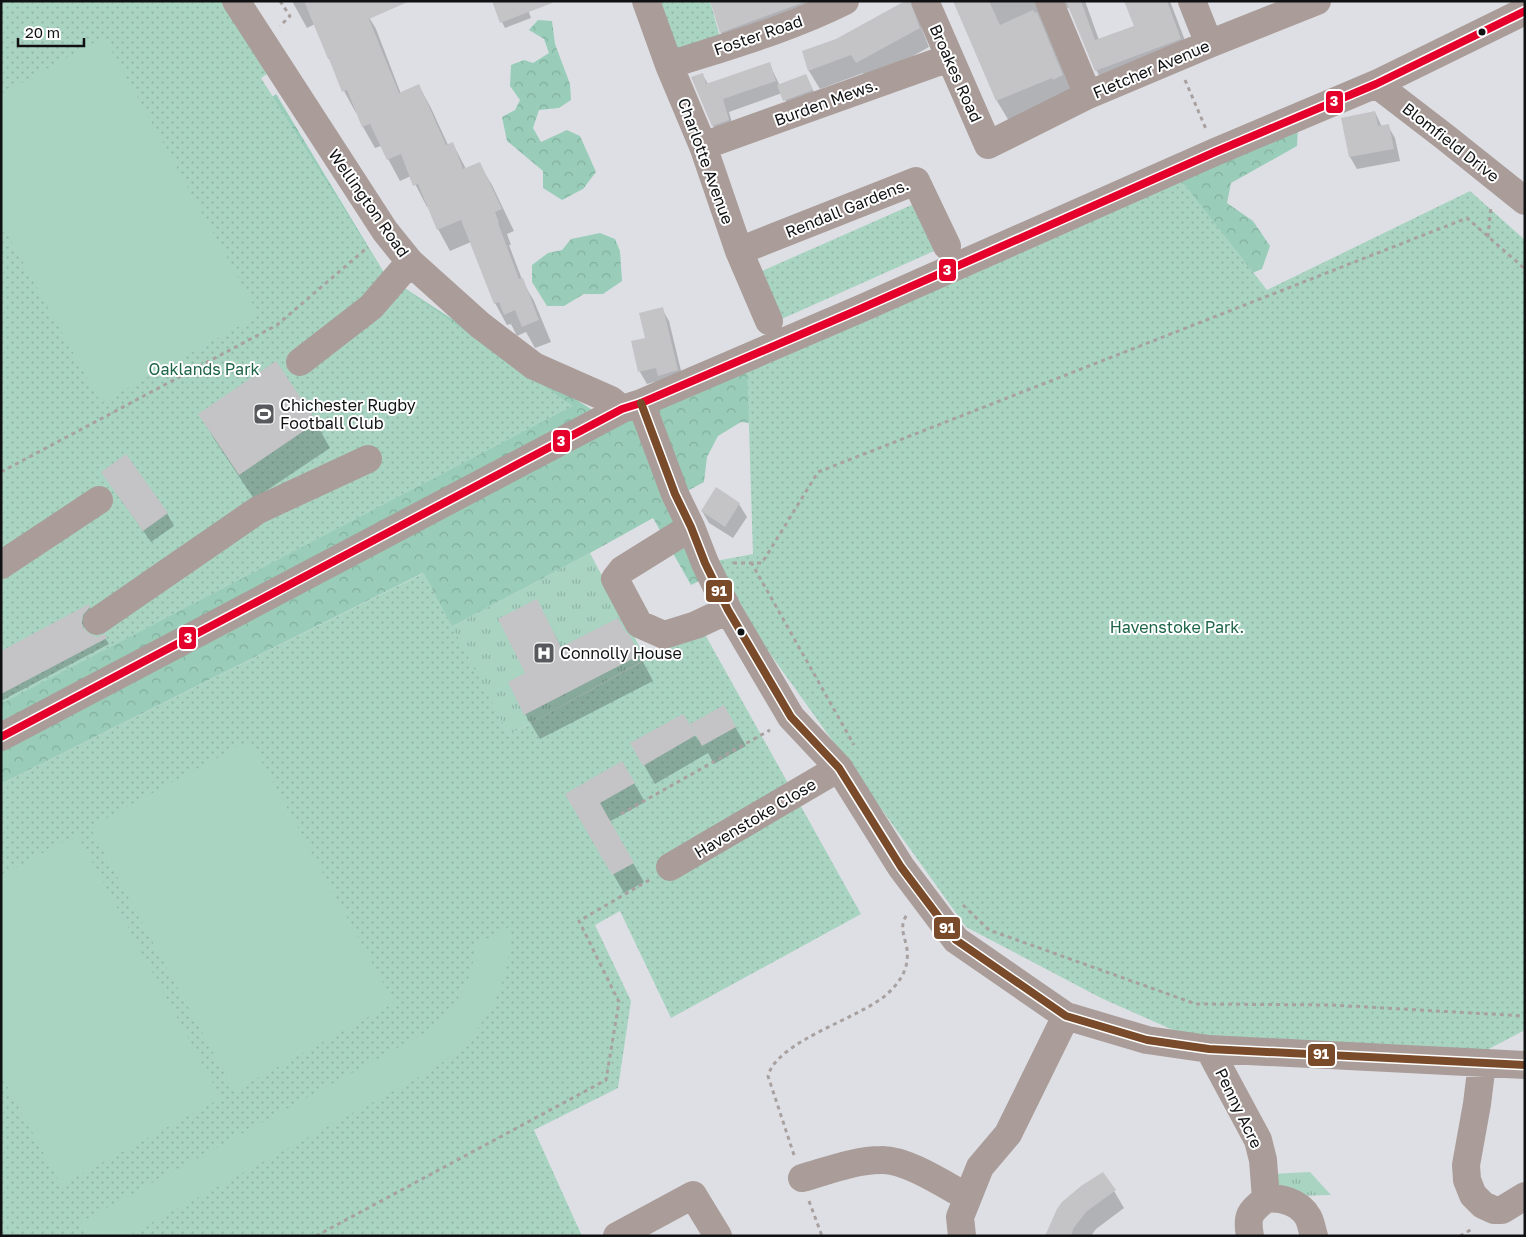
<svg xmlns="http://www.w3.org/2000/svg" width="1526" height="1237" viewBox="0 0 1526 1237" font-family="'Golos Text',sans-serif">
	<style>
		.grass { fill: url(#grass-tufts) }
		.forest { fill: url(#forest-crowns) }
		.park { fill: url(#park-dots) }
		.pitch { fill: #a9d4c2 }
		.shadow { fill: #0003 }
		.building { fill: #c4c3c6 }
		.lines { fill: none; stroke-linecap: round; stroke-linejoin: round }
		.path { stroke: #a9a1a0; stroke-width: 3; stroke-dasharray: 4 4; stroke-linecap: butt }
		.minor { stroke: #aa9d99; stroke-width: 28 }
		.bus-1-casing { stroke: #fff; stroke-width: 11 }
		.bus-2-casing { stroke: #fff; stroke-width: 11 }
		.bus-1 { stroke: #e4002b; stroke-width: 8 }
		.bus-2 { stroke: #7a4b2a; stroke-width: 8 }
		.bus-dot { fill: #101113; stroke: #fff; stroke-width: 2 }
		.labels { text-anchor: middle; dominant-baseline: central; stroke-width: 4; stroke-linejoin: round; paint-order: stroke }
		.street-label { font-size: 16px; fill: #101113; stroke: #fff }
		.park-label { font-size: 16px; fill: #1e6449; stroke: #fff }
		.poi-label { font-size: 16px; fill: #101113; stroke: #fff; text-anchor: start }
		.line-badge { stroke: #fff; stroke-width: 2 }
		.badge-label { font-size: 14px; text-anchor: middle; font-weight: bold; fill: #fff }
	</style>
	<defs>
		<pattern id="grass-tufts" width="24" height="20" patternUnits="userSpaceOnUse" patternTransform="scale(1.25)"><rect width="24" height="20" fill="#a9d4c2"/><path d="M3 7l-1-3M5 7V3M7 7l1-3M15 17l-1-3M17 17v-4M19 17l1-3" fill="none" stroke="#90b5a6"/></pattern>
		<pattern id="forest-crowns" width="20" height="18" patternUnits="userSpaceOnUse" patternTransform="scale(1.25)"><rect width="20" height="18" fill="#99cdb9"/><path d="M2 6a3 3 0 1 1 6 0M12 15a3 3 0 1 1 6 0" fill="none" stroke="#83af9e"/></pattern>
		<pattern id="park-dots" width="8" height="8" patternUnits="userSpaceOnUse" patternTransform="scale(1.25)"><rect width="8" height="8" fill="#a9d4c2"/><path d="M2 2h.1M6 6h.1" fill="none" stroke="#90b5a6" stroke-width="1.8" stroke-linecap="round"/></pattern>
	</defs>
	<rect width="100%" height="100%" fill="#dedfe4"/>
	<path class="grass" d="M 590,553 L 646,659 L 509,735 L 451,627 Z
		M 1310,1172 L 1331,1195 L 1293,1196 L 1269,1188 L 1269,1174 Z"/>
	<path class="forest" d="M 538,20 L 552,21 L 555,44 L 570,84 L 571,100 L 559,108 L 539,110 L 533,128 L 541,142 L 567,130 L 580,136 L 596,172 L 583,189 L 562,200 L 543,188 L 543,171 L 507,141 L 502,117 L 515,110 L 520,100 L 510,86 L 511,65 L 524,60 L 533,63 L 549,53 L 544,39 L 529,30 Z
		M 276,94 L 386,276 L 614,424 L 632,416 L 705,578 L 691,585 L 653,518 L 590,553 L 451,627 L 423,573 L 1,784 L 1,578 L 240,120 Z
		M 1298,127 L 1297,146 L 1231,183 L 1227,203 L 1253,221 L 1270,246 L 1262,269 L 1235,280 L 1178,176 Z
		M 600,233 L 615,239 L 620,251 L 622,281 L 603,294 L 584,294 L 564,306 L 547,306 L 532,282 L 532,265 L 548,253 L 562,250 L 571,239 Z
		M 746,366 L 758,424 L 741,422 L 718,436 L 707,457 L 704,482 L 676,497 L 641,413 Z"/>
	<path class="park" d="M 1,1 L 233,1 L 276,68 L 261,78 L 386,276 L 573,406 L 1,704 Z
		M 655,1 L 710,1 L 721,41 L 675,54 Z
		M 1178,176 L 1267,290 L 1470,191 L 1525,240 L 1525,1030 L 1483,1052 L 1191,1038 L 1101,998 L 966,927 L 705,563 L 753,554 L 747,366 Z
		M 914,204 L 934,251 L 775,322 L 755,274 Z
		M 424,573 L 509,735 L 702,629 L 861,914 L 671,1018 L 620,911 L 595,925 L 631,1001 L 618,1088 L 534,1130 L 582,1236 L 1,1236 L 1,784 Z"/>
	<path class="pitch" d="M 104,37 L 259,315 L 101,403 L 1,223 L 1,94 Z
		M 250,740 L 394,1003 L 234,1091 L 90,827 Z
		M 77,834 L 221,1098 L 61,1185 L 1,1075 L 1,876 Z
		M 509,927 C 514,987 479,1042 428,1072 L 127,1236 L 89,1236 L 81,1222 L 428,1031 C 455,1012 474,978 475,945 Z"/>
	<path class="shadow" d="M 292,1 L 345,1 L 363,7 L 376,29 L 401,94 L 419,86 L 431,108 L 448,145 L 453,144 L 466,169 L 479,164 L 492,185 L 514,231 L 507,234 L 511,245 L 509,245 L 523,282 L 534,301 L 551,342 L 535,348 L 526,332 L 517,336 L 511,324 L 507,325 L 495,303 L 471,242 L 450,251 L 438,229 L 429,206 L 427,207 L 411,176 L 400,181 L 381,146 L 375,148 L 363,127 L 357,112 L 356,113 L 344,91 L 315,24 L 307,28 Z
		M 525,1 L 531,18 L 505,28 L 502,22 Z
		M 712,1 L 860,1 L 730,49 L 721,32 Z
		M 910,1 L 920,19 L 921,27 L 929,47 L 868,81 L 863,73 L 820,89 L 809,71 L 803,52 L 837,40 Z
		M 954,1 L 1085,1 L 1099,40 L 1135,26 L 1126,1 L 1170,1 L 1192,59 L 1108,91 L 1096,70 L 1070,9 L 1064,6 L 1074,96 L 1009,121 L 997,101 Z
		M 769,63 L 780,86 L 806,75 L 819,103 L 791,112 L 782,93 L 729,112 L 735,133 L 720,138 L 713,126 L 693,78 L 702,74 L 708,84 Z
		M 1375,112 L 1382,127 L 1388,126 L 1395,138 L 1400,161 L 1357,169 L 1350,157 Z
		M 662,309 L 669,321 L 684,383 L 662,380 L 647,384 L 640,372 L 646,338 Z
		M 276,363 L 316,423 L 330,448 L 254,499 L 214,439 L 200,414 Z
		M 110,484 L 167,513 L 174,526 L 151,542 Z
		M 717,489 L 739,504 L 747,517 L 733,538 L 709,523 L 702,511 Z
		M 536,600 L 562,648 L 626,633 L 630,637 L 653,681 L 540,739 L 525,714 L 527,673 Z
		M 89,606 L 93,613 L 85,621 L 84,630 L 90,636 L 98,638 L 104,636 L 109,644 L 1,701 L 1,652 Z
		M 724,707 L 746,746 L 714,764 L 708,753 L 655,784 L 632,744 L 682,716 L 698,740 Z
		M 622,762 L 645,802 L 609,822 L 644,882 L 624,893 L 567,794 Z
		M 1114,1191 L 1124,1208 L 1096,1229 L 1091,1236 L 1046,1236 Z"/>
	<path class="building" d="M 304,1 L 410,1 L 369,19 L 399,93 L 419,84 L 446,145 L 453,142 L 463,169 L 480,162 L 502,209 L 495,212 L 499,223 L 498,223 L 519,279 L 523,278 L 539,320 L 522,327 L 515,310 L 504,315 L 499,302 L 494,304 L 461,220 L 437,230 L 418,184 L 413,186 L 401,154 L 387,160 L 370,124 L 362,127 L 347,90 L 342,92 L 329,59 L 328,59 Z
		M 492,1 L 552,1 L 552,3 L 500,23 Z
		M 710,1 L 807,1 L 720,33 Z
		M 905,1 L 910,1 L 920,28 L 856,63 L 851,55 L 808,71 L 802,51 L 836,39 Z
		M 953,1 L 989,1 L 1000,25 L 1033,10 L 1035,13 L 1037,12 L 1063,75 L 1053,80 L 1052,78 L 996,101 Z
		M 1066,1 L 1081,1 L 1095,40 L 1134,26 L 1124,1 L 1167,1 L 1181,39 L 1095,71 Z
		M 770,62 L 776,81 L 723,99 L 729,120 L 712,126 L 691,77 L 703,73 L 706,84 Z
		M 806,74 L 813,90 L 783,101 L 777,85 Z
		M 1375,111 L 1378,126 L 1389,124 L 1394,149 L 1349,157 L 1341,118 Z
		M 663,307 L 678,370 L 658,376 L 656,368 L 638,372 L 631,341 L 645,338 L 639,313 Z
		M 276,361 L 317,422 L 239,475 L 198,414 Z
		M 126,454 L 168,513 L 143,531 L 101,472 Z
		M 716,487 L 740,503 L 725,527 L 701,511 Z
		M 537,599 L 561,647 L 618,618 L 625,631 L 630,636 L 640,655 L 524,715 L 508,682 L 525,673 L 498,619 Z
		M 89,604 L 90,607 L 83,615 L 82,623 L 84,629 L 91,635 L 98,637 L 105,634 L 107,638 L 1,694 L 1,651 Z
		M 724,705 L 736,727 L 702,746 L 696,735 L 643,766 L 630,743 L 683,714 L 696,734 L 690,724 Z
		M 622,761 L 635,783 L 600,803 L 634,863 L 612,875 L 565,794 Z
		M 1103,1172 L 1116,1190 L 1086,1212 L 1073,1229 L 1071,1236 L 1045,1236 L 1057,1209 L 1062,1202 L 1081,1186 Z"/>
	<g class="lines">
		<path class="path" d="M 280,1 L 290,16 L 280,26
			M 1185,80 L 1206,129
			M 1488,237 L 1491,206
			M 1,472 L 277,325 L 368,247
			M 751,562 L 854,745
			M 733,563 L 762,563 L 818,472 L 1467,218 L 1525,269
			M 621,814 L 770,730
			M 963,905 L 989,930 L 1196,1004 L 1332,1005 L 1525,1016
			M 794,1155 L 768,1076 C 777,1041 858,1019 886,995 C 902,981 911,965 906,944 C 903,933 900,924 907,915
			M 809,1201 L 822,1236
			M 316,1236 L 606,1080 L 619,1002 L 579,921 L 651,879
			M 1460,1236 L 1474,1228"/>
		<path class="minor" d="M 236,1 L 385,231 L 410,262 L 480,325 L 534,366 L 611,400 L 622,409
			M 646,1 L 669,65 L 703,146 L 739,251 L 769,321
			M 925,1 L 988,145 L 1088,95 L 1209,44 L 1317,1
			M 1049,1 L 1088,95
			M 1192,1 L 1209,44
			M 669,65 C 728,46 789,29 845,1
			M 1376,84 L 1445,137 L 1525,201
			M 703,146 L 949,58
			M 739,251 L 916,181 L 947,246
			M 300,362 L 371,307 L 410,262
			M 641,403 L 675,494 L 691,527 L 705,563 L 728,610 L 791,717 L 839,768 L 901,867 L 956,940 L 1066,1016 L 1147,1040 L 1209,1049 L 1525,1065
			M 691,527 L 622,570 L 615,579 L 639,624 L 664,635 L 696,625 L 728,610
			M 1,565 L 99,500
			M 97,621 L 258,510 L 368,459
			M 1,737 L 622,409 L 641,403 L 860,309 L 1215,152 L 1376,84 L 1525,11
			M 670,867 L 839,768
			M 1209,1049 L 1258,1140 L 1263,1160 L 1266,1199 C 1280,1197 1300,1202 1308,1217 C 1311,1222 1312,1230 1314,1236
			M 1482,1063 L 1477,1104 L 1466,1165 L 1467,1180 L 1473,1195 L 1483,1205 L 1494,1210 L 1502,1210 L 1525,1196
			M 802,1178 C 827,1171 855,1160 881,1160 C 906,1159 945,1185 967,1197
			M 617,1236 L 693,1195 L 718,1236
			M 962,1236 L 960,1217 L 980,1167 L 1008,1134 L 1066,1016
			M 1250,1236 C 1246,1216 1250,1211 1266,1199"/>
		<g class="bus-1-casing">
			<path id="bus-1" d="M 1,737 L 622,409 L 641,403 L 860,309 L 1215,152 L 1376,84 L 1525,11"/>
		</g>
		<g class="bus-2-casing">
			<path id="bus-2" d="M 641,403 L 675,494 L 691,527 L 705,563 L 728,610 L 791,717 L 839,768 L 901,867 L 956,940 L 1066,1016 L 1147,1040 L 1209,1049 L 1525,1065"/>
		</g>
		<use href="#bus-1" class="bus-1"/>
		<use href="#bus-2" class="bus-2"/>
	</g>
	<defs>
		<g id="stadium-square" transform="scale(1.125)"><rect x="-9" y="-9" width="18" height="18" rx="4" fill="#58595c" stroke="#fff"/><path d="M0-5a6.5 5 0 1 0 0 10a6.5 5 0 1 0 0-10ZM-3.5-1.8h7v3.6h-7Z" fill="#fff"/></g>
		<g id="hospital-square" transform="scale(1.125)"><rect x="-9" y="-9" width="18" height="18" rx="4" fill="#58595c" stroke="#fff"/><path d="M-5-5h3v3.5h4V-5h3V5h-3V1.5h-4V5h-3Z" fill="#fff"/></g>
	</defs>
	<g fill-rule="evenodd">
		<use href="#stadium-square" x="264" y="414"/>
		<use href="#hospital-square" x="544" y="653"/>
	</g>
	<g class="bus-dot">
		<circle cx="1482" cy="32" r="4.5"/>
		<circle cx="741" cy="632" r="4.5"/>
	</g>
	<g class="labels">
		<g class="street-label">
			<text transform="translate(758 35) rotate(-19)">Foster Road</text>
			<text transform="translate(1151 69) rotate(-23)">Fletcher Avenue</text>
			<text transform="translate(956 73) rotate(66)">Broakes Road</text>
			<text transform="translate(826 102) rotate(-20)">Burden Mews.</text>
			<text transform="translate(1451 142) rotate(38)">Blomfield Drive</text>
			<text transform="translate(706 161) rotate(70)">Charlotte Avenue</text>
			<text transform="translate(369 203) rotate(55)">Wellington Road</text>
			<text transform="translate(847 208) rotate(-22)">Rendall Gardens.</text>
			<text transform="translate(755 818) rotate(-31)">Havenstoke Close</text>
			<text transform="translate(1239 1108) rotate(64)">Penny Acre</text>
		</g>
		<g class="park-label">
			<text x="204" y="369">Oaklands Park</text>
			<text x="1177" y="627">Havenstoke Park.</text>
		</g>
		<g class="poi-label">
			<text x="280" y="405">Chichester Rugby<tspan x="280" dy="18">Football Club</tspan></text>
			<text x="560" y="653">Connolly House</text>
		</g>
	</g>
	<g class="line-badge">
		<rect x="1325" y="90" width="19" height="24" rx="5" fill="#e4002b"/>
		<rect x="938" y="258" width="19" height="24" rx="5" fill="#e4002b"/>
		<rect x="552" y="429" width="19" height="24" rx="5" fill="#e4002b"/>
		<rect x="705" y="579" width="28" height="24" rx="5" fill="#7a4b2a"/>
		<rect x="178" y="626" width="19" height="24" rx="5" fill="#e4002b"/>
		<rect x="933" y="916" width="28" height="24" rx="5" fill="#7a4b2a"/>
		<rect x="1307" y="1043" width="29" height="24" rx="5" fill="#7a4b2a"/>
	</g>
	<g class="badge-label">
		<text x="1334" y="106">3</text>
		<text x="947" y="275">3</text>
		<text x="561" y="446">3</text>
		<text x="719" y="596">91</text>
		<text x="188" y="643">3</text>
		<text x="947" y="933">91</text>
		<text x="1321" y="1059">91</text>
	</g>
	<rect width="1526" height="1237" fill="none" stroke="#101113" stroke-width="5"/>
	<path d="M18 38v8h66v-8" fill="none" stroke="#101113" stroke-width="2.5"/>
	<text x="25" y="38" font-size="15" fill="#101113" stroke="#ffffff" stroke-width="4" paint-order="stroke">20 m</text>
</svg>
